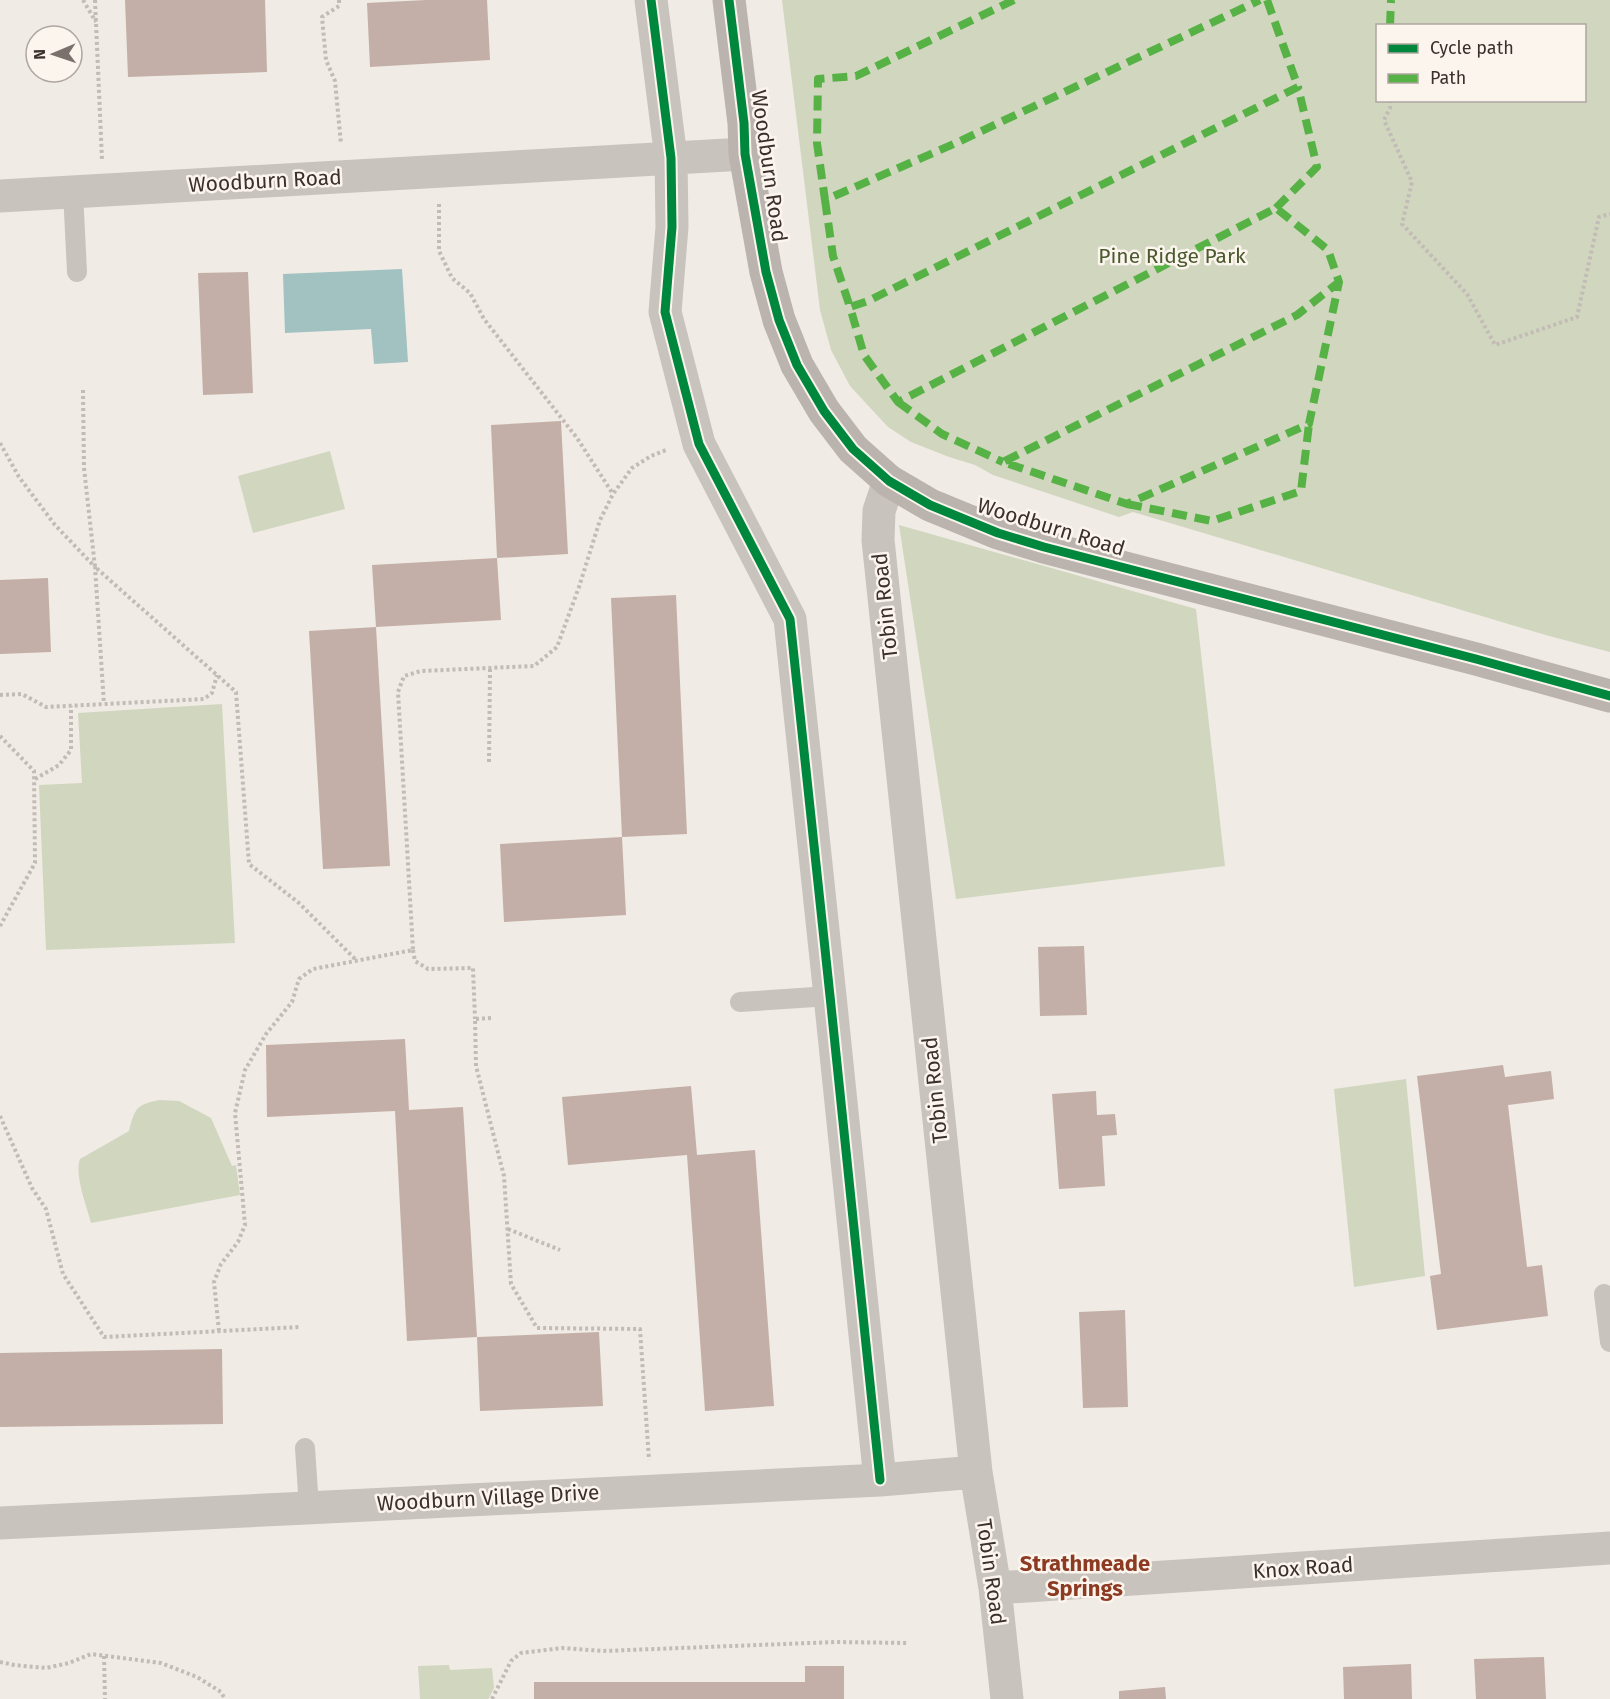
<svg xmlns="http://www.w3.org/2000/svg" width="1610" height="1699" viewBox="0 0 1610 1699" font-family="'Fira Sans',sans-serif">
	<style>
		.green { fill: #d1d6bf; fill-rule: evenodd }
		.water { fill: #a1c2c1 }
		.building { fill: #c3afa7 }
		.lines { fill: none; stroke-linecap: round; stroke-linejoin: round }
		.path { stroke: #c2bbb6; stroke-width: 4; stroke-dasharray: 3 3; stroke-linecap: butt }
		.lane { stroke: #c9c3be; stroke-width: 20 }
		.street { stroke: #c9c3be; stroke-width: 33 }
		.secondary { stroke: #bab3ae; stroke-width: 33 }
		.quiet { stroke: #57b246; stroke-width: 8; stroke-dasharray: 15 8; stroke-linecap: butt }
		.cycleway-casing { stroke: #fbf5ee; stroke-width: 13 }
		.cycleway { stroke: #00873e; stroke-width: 9 }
		.labels { text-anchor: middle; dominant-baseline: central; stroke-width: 5; stroke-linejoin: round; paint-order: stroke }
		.street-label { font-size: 21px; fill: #3b302b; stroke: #fbf5ee }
		.park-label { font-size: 21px; fill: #4a5a2e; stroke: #fbf5ee }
		.neighbourhood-label { font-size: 22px; font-weight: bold; fill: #8c3b22; stroke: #fbf5ee }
	</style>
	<rect width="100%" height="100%" fill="#f0ebe5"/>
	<path class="green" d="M 782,0 L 1610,0 L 1610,652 L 1549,636 L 1133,512 L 1119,517 L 993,475 L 975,465 L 949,457 L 911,442 L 888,427 L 850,386 L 831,350 L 820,310 ZM 1378,26 L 1584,26 L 1584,100 L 1378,100 Z
		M 330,451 L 345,509 L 253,533 L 238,476 Z
		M 899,525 L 1196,609 L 1225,866 L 956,899 Z
		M 222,704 L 235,943 L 46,950 L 39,785 L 82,783 L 78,713 Z
		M 1406,1079 L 1425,1276 L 1354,1287 L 1334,1089 Z
		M 159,1100 L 179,1101 L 211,1118 L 232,1166 L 236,1165 L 240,1195 L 91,1223 C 87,1206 74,1176 80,1159 L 129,1131 C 135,1108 136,1105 159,1100 Z
		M 449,1665 L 450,1670 L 492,1668 L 494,1688 L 489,1698 L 488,1699 L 420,1699 L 418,1666 Z"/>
	<path class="water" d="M 402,269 L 408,362 L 374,364 L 371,329 L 285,333 L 283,274 Z"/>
	<path class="building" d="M 125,0 L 265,0 L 267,72 L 128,77 Z
		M 426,0 L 487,0 L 490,60 L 370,67 L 367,3 Z
		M 248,272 L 253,393 L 203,395 L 198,273 Z
		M 561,421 L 568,554 L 497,558 L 491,425 Z
		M 497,558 L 501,620 L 376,627 L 372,565 Z
		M 48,578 L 51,652 L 0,654 L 0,580 Z
		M 676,595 L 687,834 L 622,837 L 611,598 Z
		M 376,627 L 390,866 L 323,869 L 309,631 Z
		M 622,837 L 626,915 L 504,922 L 500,844 Z
		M 1084,946 L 1087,1015 L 1040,1016 L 1038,947 Z
		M 405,1039 L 409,1110 L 463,1107 L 477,1337 L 407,1341 L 395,1111 L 267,1117 L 266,1045 Z
		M 1503,1065 L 1505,1077 L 1551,1071 L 1554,1099 L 1508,1105 L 1527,1267 L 1542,1265 L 1548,1316 L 1437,1330 L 1430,1276 L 1441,1274 L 1417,1076 Z
		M 691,1086 L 697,1155 L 755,1150 L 774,1406 L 705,1411 L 687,1155 L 568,1165 L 562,1097 Z
		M 1096,1091 L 1097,1115 L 1115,1114 L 1117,1135 L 1102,1136 L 1105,1186 L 1059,1189 L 1052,1094 Z
		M 1125,1310 L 1128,1407 L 1083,1408 L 1079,1312 Z
		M 599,1332 L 603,1406 L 480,1411 L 477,1337 Z
		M 222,1349 L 223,1424 L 0,1427 L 0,1353 Z
		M 1544,1657 L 1546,1699 L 1476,1699 L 1474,1659 Z
		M 1411,1664 L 1412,1699 L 1344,1699 L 1343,1667 Z
		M 805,1666 L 844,1666 L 844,1699 L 534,1699 L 534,1682 L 805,1682 Z
		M 1165,1687 L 1166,1699 L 1119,1699 L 1119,1691 Z"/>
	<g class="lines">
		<path class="path" d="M 83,0 L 96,22
			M 95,0 L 102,160
			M 339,0 L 339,6 L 322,17 L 326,60 L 335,81 L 341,144
			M 1390,100 L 1390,108 L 1384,120 L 1412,182 L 1402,224 L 1467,294 L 1495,345 L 1577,317 L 1599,217 L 1610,214
			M 439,204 L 439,251 L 452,278 L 470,293 L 484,319 L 577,438 L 613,494
			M 83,390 L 84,468 L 95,567 L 236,692 L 249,864 L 299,903 L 355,959
			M 0,443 L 19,477 L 55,525 L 95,567 L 104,704
			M 0,695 L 22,694 L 46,707 L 204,699 L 212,693 L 217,675
			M 0,736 L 34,771 L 35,863 L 0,926
			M 489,762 L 490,668
			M 35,779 L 59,765 L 71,750 L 71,706
			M 413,950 L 415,961 L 428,969 L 473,968 L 475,1019
			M 491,1018 L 475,1019 L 476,1066 L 504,1176 L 511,1284 L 537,1328 L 640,1329 L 649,1460
			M 0,1116 L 32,1188 L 46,1209 L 63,1274 L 104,1337 L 300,1327
			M 508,1229 L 560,1250
			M 219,1331 L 214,1282 L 221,1264 L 238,1242 L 245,1225 L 235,1113 L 245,1070 L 266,1034 L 292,1002 L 299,979 L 313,969 L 413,950 L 398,692 L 404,676 L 421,671 L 534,666 L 557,647 L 579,587 L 600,520 L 613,494 L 632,468 L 651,456 L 666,450
			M 104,1656 L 105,1699
			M 0,1662 L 14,1665 L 46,1668 L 69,1663 L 91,1654 L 161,1663 L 197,1677 L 221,1692 L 225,1699
			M 492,1699 L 511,1661 L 521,1653 L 562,1648 L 603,1651 L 836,1642 L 909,1643"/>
		<path class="lane" d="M 73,192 L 77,272
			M 740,1002 L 830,996
			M 1604,1294 L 1610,1342
			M 305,1448 L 309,1507"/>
		<path class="street" d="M 651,0 L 671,158 L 672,227 L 665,312 L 699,444 L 790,619 L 830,996 L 880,1480
			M 0,196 L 745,154
			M 889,481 L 879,511 L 878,540 L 976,1472 L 995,1588 L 1007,1699
			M 0,1523 L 880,1480 L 976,1472
			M 995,1588 L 1610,1548"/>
		<path class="secondary" d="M 729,0 L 744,123 L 745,154 L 766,272 L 779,320 L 797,365 L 824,411 L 853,449 L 889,481 L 930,505 L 998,533 L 1044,547 L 1476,659 L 1610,696"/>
		<path class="quiet" d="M 1014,0 L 856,76 L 818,79 L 817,143 L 825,200 L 956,143 L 1260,0
			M 1267,0 L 1298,87 L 868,301 L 850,307 L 864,355 L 898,402 L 1276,208 L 1328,250 L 1339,282 L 1309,424 L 1127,504 L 1003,462 L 1297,315 L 1339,282
			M 1390,26 L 1391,0
			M 825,200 L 833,256 L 850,307
			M 1276,208 L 1317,167 L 1298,87
			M 898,402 L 942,434 L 1003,462
			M 1127,504 L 1212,521 L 1301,491 L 1309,424"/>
		<g class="cycleway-casing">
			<path id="cycleway" d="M 651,0 L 671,158 L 672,227 L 665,312 L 699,444 L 790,619 L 830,996 L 880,1480
				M 729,0 L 744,123 L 745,154 L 766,272 L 779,320 L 797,365 L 824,411 L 853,449 L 889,481 L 930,505 L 998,533 L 1044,547 L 1476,659 L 1610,696"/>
		</g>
		<use href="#cycleway" class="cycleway"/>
	</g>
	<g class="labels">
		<g class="street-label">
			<text transform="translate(769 166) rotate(82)">Woodburn Road</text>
			<text transform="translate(265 181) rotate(-3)">Woodburn Road</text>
			<text transform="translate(1051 527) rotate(17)">Woodburn Road</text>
			<text transform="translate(885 606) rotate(-96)">Tobin Road</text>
			<text transform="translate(935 1090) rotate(-96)">Tobin Road</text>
			<text transform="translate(488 1498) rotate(-3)">Woodburn Village Drive</text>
			<text transform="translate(1303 1568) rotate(-4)">Knox Road</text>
			<text transform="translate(991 1572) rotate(82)">Tobin Road</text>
		</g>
		<g class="park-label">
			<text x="1172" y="256">Pine Ridge Park</text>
		</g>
		<g class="neighbourhood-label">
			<text x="1085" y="1563">Strathmeade<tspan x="1085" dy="25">Springs</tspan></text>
		</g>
	</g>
	<rect x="1376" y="24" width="210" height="78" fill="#fbf5ee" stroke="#aea6a0" stroke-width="1.5"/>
	<rect x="1388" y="44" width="30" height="9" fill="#00873e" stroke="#aea6a0" stroke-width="1.5"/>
	<text x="1430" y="54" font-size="18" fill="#3b302b">Cycle path</text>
	<rect x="1388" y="74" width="30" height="9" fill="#57b246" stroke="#aea6a0" stroke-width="1.5"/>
	<text x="1430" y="84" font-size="18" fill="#3b302b">Path</text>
	<g transform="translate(54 54) rotate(268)"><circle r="28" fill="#fbf5ee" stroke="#aea6a0" stroke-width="1.5"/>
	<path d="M0-4.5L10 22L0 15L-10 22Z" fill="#7a716c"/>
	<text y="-9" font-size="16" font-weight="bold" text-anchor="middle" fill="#3b302b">N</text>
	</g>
</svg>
